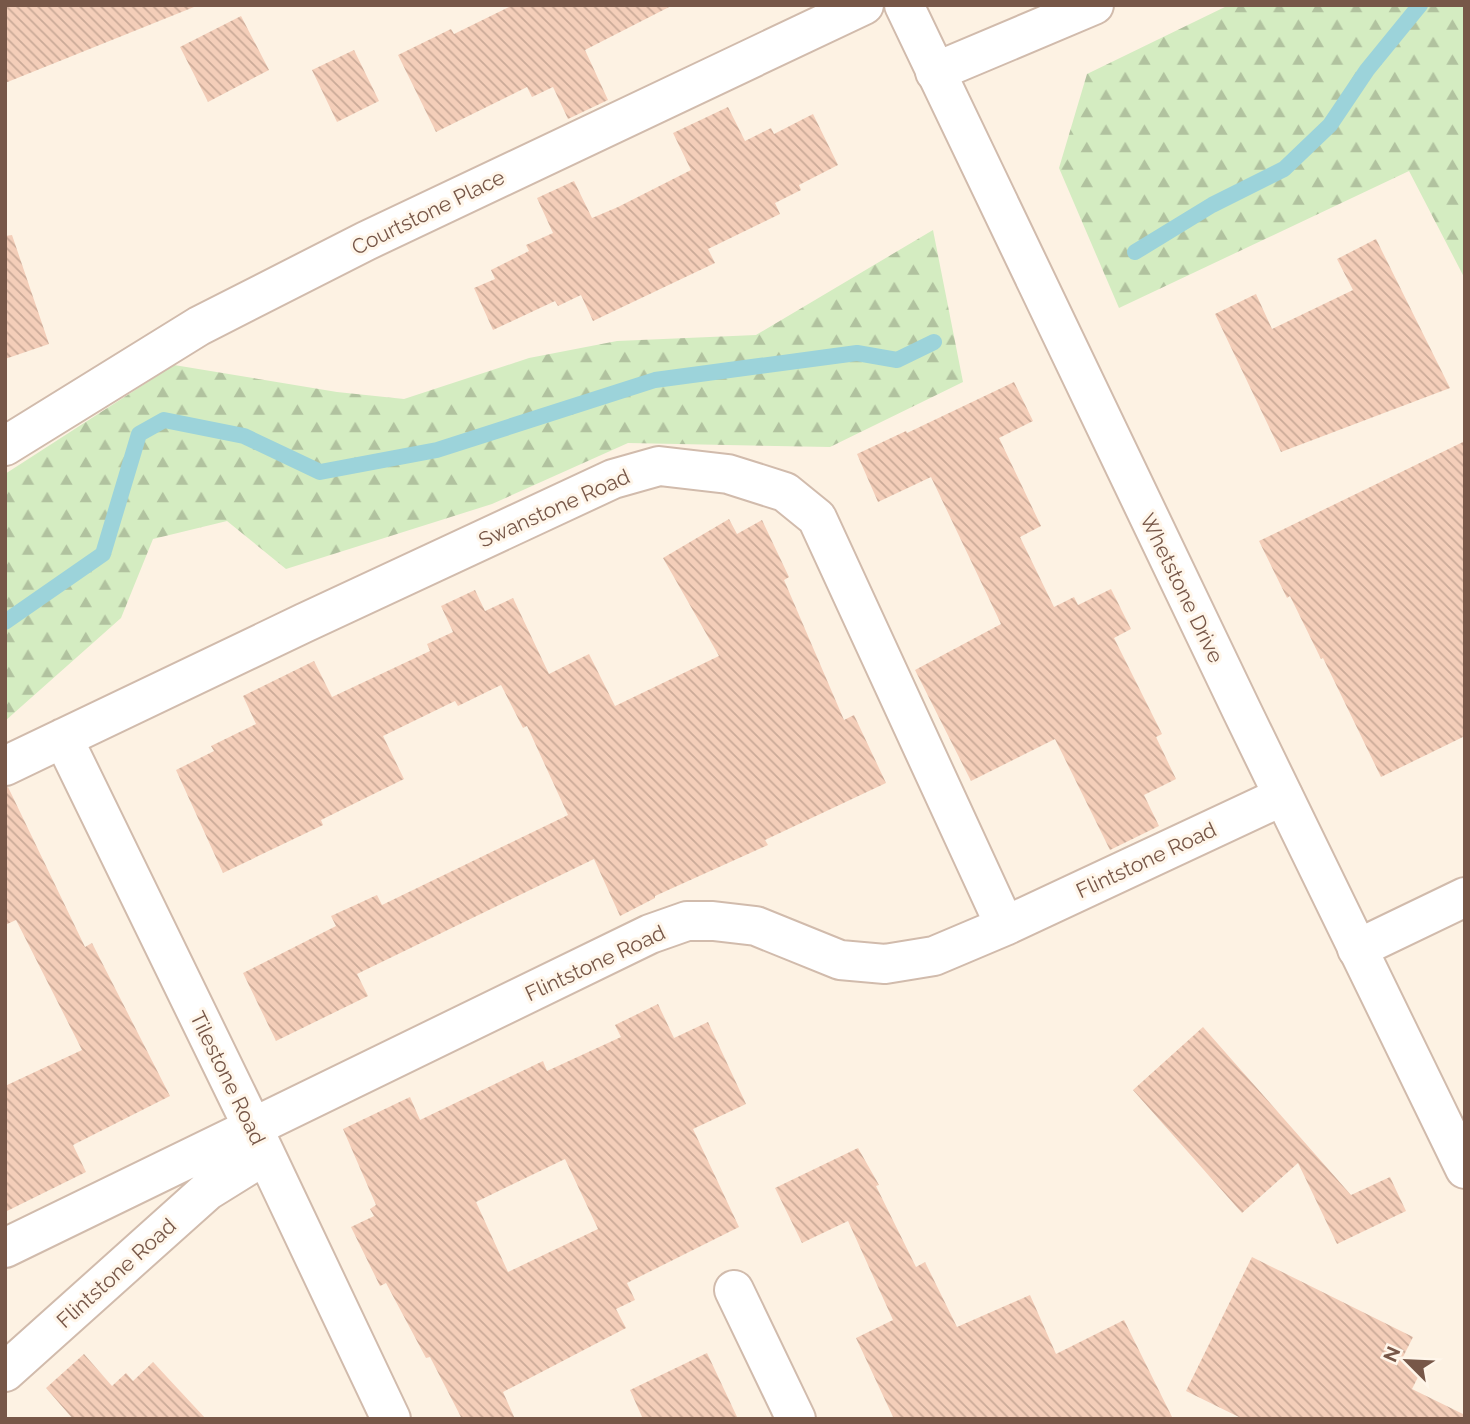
<svg xmlns="http://www.w3.org/2000/svg" width="1470" height="1424" viewBox="0 0 1470 1424" font-family="Raleway,sans-serif">
	<style>
		.forest { fill: url(#forest-firs) }
		.lines { fill: none; stroke-linecap: round; stroke-linejoin: round }
		.stream { stroke: #9cd3da; stroke-width: 16 }
		.building { fill: url(#building-back-hatch); fill-rule: evenodd }
		.minor-casing { stroke: #d1bbac; stroke-width: 42 }
		.tertiary-casing { stroke: #d1bbac; stroke-width: 42 }
		.minor { stroke: #fff; stroke-width: 38 }
		.tertiary { stroke: #fff; stroke-width: 38 }
		.labels { text-anchor: middle; dominant-baseline: central; stroke-width: 6; stroke-linejoin: round; paint-order: stroke }
		.street-label { font-size: 21px; fill: #775748; stroke: #fff6ea }
	</style>
	<defs>
		<pattern id="forest-firs" width="22" height="20" patternUnits="userSpaceOnUse" patternTransform="scale(1.75)"><rect width="22" height="20" fill="#d4ecc1"/><path d="M5 1l3.5 6h-7zM16 11l3.5 6h-7z" fill="#b1c29f"/></pattern>
		<pattern id="building-back-hatch" width="6" height="6" patternUnits="userSpaceOnUse" patternTransform="scale(1.75)"><rect width="6" height="6" fill="#f4ceb9"/><path d="M-1 5l2 2M0 0l6 6M5-1l2 2" fill="none" stroke="#caaa98"/></pattern>
	</defs>
	<rect width="100%" height="100%" fill="#fdf2e3"/>
	<path class="forest" d="M 1229,5 L 1465,5 L 1465,279 L 1409,171 L 1119,308 L 1059,168 L 1087,74 Z
		M 933,230 L 963,382 L 830,447 L 628,443 L 492,504 L 286,569 L 227,521 L 153,539 L 121,618 L 5,721 L 5,474 L 174,365 L 337,392 L 404,399 L 529,358 L 617,341 L 756,335 Z"/>
	<g class="lines">
		<path class="stream" d="M 1135,252 L 1212,205 L 1284,169 L 1330,125 L 1367,70 L 1420,5
			M 5,622 L 103,554 L 139,434 L 164,420 L 244,436 L 320,472 L 437,450 L 655,380 L 857,353 L 897,360 L 934,342"/>
	</g>
	<path class="building" d="M 5,5 L 194,5 L 194,7 L 5,83 Z
		M 513,5 L 673,5 L 585,50 L 608,100 L 568,119 L 553,87 L 532,97 L 527,87 L 436,132 L 398,55 L 451,29 L 454,34 Z
		M 241,16 L 269,70 L 208,102 L 180,47 Z
		M 354,50 L 379,101 L 337,122 L 312,70 Z
		M 728,107 L 745,141 L 771,128 L 774,134 L 813,114 L 838,165 L 799,185 L 801,190 L 775,203 L 780,214 L 708,249 L 715,263 L 593,321 L 581,295 L 558,306 L 555,301 L 493,330 L 474,288 L 495,279 L 491,270 L 529,251 L 526,245 L 553,233 L 537,198 L 574,181 L 592,218 L 618,207 L 691,170 L 673,133 Z
		M 12,235 L 49,344 L 5,359 L 5,236 Z
		M 1376,239 L 1450,388 L 1281,452 L 1215,314 L 1256,294 L 1272,329 L 1353,290 L 1337,259 Z
		M 1014,382 L 1033,421 L 999,438 L 1041,526 L 1020,537 L 1054,607 L 1074,597 L 1078,605 L 1111,589 L 1131,629 L 1114,638 L 1162,734 L 1156,737 L 1176,779 L 1144,795 L 1159,826 L 1110,850 L 1055,739 L 971,781 L 915,670 L 1001,624 L 931,477 L 878,502 L 857,454 L 906,431 L 907,433 Z
		M 1465,441 L 1465,736 L 1381,777 L 1323,658 L 1321,659 L 1290,596 L 1287,598 L 1259,541 Z
		M 729,519 L 737,534 L 762,520 L 789,577 L 784,580 L 844,720 L 854,715 L 886,783 L 765,840 L 768,845 L 655,896 L 655,898 L 620,916 L 594,859 L 357,974 L 368,996 L 276,1041 L 243,973 L 336,926 L 331,916 L 377,895 L 382,905 L 568,815 L 527,726 L 523,728 L 501,685 L 458,706 L 455,701 L 383,736 L 404,779 L 321,820 L 323,825 L 223,873 L 176,770 L 214,751 L 211,746 L 256,724 L 243,696 L 314,661 L 332,697 L 430,651 L 427,644 L 453,632 L 441,606 L 475,590 L 485,611 L 513,598 L 549,674 L 589,654 L 615,706 L 719,656 L 663,558 Z
		M 8,787 L 85,947 L 92,943 L 170,1096 L 73,1145 L 86,1172 L 5,1212 L 5,1086 L 82,1050 L 16,920 L 5,925 L 5,788 Z
		M 658,1004 L 674,1038 L 708,1022 L 746,1104 L 693,1129 L 739,1227 L 627,1283 L 635,1300 L 616,1309 L 626,1328 L 503,1392 L 515,1419 L 462,1419 L 430,1357 L 426,1358 L 386,1283 L 380,1286 L 351,1227 L 374,1216 L 370,1209 L 376,1205 L 343,1129 L 410,1097 L 420,1120 L 543,1061 L 547,1071 L 621,1037 L 615,1025 ZM 565,1159 L 598,1229 L 508,1272 L 476,1202 Z
		M 1203,1027 L 1351,1195 L 1390,1177 L 1406,1211 L 1337,1244 L 1298,1163 L 1242,1213 L 1133,1090 Z
		M 858,1148 L 879,1185 L 876,1186 L 916,1267 L 925,1262 L 957,1327 L 1030,1295 L 1056,1354 L 1124,1320 L 1173,1419 L 894,1419 L 856,1338 L 893,1320 L 848,1221 L 802,1243 L 775,1188 Z
		M 1252,1257 L 1413,1337 L 1402,1359 L 1422,1369 L 1412,1389 L 1465,1415 L 1465,1419 L 1243,1419 L 1186,1391 Z
		M 707,1353 L 738,1419 L 643,1419 L 630,1390 Z
		M 84,1354 L 112,1386 L 126,1373 L 133,1381 L 153,1362 L 206,1419 L 73,1419 L 46,1388 Z"/>
	<g class="lines">
		<g class="minor-casing">
			<path id="minor" d="M 935,72 L 1094,5
				M 5,446 L 199,326 L 366,241 L 864,5
				M 63,738 L 253,1128 L 391,1419
				M 5,766 L 304,623 L 613,479 L 659,466 L 728,474 L 785,492 L 817,518 L 1005,926
				M 1357,949 L 1465,897
				M 5,1248 L 650,934 L 687,921 L 713,921 L 756,926 L 840,960 L 885,964 L 934,956 L 1005,926 L 1283,796
				M 734,1290 L 796,1419
				M 5,1372 L 207,1191 L 265,1155"/>
		</g>
		<g class="tertiary-casing">
			<path id="tertiary" d="M 904,5 L 1242,711 L 1465,1169"/>
		</g>
		<use href="#minor" class="minor"/>
		<use href="#tertiary" class="tertiary"/>
	</g>
	<g class="labels">
		<g class="street-label">
			<text transform="translate(428 212) rotate(-26)">Courtstone Place</text>
			<text transform="translate(554 508) rotate(-24)">Swanstone Road</text>
			<text transform="translate(1182 588) rotate(64)">Whetstone Drive</text>
			<text transform="translate(1146 860) rotate(-25)">Flintstone Road</text>
			<text transform="translate(595 963) rotate(-25)">Flintstone Road</text>
			<text transform="translate(228 1078) rotate(64)">Tilestone Road</text>
			<text transform="translate(116 1273) rotate(-42)">Flintstone Road</text>
		</g>
	</g>
	<rect width="1470" height="1424" fill="none" stroke="#775748" stroke-width="14"/>
	<g transform="translate(1407 1361) rotate(294)" stroke="#fff6ea" stroke-width="5" paint-order="stroke">
	<path d="M0-5L12 26L0 18L-12 26Z" fill="#775748"/>
	<text y="-10" font-size="19" font-weight="bold" text-anchor="middle" fill="#775748">N</text>
	</g>
</svg>
